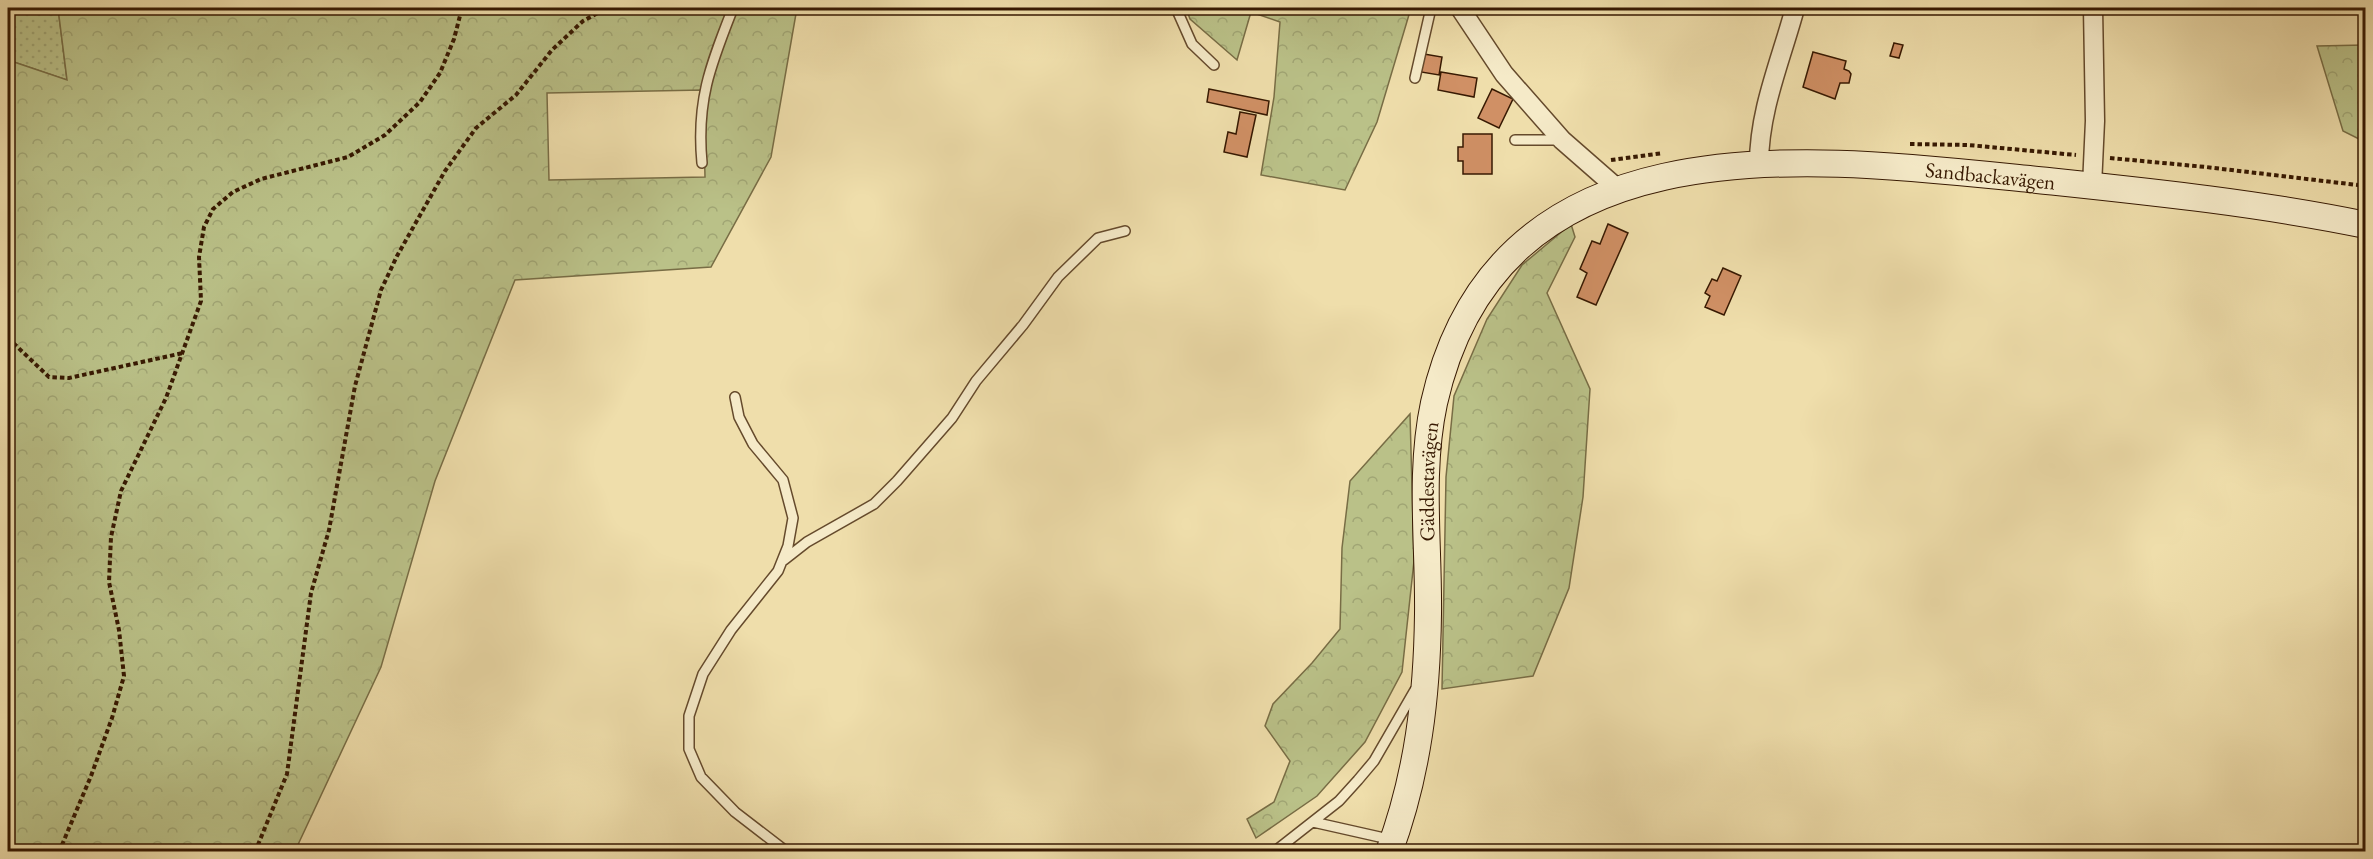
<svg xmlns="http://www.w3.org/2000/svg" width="2373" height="859" viewBox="0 0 2373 859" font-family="'EB Garamond',serif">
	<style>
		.grass { fill: url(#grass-dots); stroke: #786d45; stroke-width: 1.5 }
		.forest { fill: url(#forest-crowns); stroke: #786d45; stroke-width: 1.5; fill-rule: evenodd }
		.building { fill: #d09065; stroke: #371902; stroke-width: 1.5 }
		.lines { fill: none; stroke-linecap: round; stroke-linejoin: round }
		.lane-casing { stroke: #654a2c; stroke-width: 12 }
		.street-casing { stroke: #654a2c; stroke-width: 21 }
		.secondary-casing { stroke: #371902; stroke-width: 28 }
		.path { stroke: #371902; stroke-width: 4; stroke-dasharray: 4.5 3; stroke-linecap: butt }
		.lane { stroke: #f5eac8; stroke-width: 9 }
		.street { stroke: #f5eac8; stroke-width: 18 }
		.secondary { stroke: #f5eac8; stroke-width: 26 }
		.labels { text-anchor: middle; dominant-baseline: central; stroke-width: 6; stroke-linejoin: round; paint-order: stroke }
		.street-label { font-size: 21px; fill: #371902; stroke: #f5eac8 }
	</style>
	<defs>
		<pattern id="grass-dots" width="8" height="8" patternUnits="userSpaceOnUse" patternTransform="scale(1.5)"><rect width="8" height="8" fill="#bac188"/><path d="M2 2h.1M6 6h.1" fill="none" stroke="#a0a574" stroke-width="1.8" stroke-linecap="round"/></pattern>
		<pattern id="forest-crowns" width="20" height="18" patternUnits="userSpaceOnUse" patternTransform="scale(1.5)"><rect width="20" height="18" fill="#bac188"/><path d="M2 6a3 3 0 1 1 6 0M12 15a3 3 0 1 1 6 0" fill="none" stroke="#a0a574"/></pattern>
	</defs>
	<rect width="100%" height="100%" fill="#efdeab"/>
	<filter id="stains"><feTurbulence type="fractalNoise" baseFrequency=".00333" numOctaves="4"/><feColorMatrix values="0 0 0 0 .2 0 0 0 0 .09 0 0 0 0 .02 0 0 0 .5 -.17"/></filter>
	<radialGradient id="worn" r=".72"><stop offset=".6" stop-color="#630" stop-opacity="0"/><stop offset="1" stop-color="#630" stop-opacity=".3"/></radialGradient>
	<path class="grass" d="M 8,8 L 58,8 L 67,80 L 8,60 Z"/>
	<path class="forest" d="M 58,8 L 797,8 L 771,157 L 711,267 L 515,280 L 435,481 L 381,667 L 295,851 L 8,851 L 8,60 L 67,80 ZM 703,90 L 705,177 L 549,180 L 547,93 Z
		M 1186,8 L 1411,8 L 1377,122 L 1345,190 L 1261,175 L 1274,97 L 1280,22 L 1251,12 L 1237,60 L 1190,19 Z
		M 2365,45 L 2366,45 L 2365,142 L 2343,131 L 2317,46 Z
		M 1571,224 L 1575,237 L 1547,293 L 1590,389 L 1583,497 L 1569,588 L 1533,676 L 1442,689 L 1446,477 L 1454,396 L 1487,319 L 1522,265 Z
		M 1410,414 L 1414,561 L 1402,672 L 1365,742 L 1317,796 L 1256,838 L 1247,819 L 1274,802 L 1290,761 L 1265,726 L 1273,704 L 1312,663 L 1340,629 L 1342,548 L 1350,481 Z"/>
	<path class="building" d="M 1894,43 L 1903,45 L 1899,58 L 1890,56 Z
		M 1813,52 L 1846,61 L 1844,69 L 1849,71 L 1851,74 L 1849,83 L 1840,83 L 1835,99 L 1803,87 Z
		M 1424,54 L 1442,57 L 1439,75 L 1421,72 Z
		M 1441,72 L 1477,78 L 1474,97 L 1438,90 Z
		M 1209,89 L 1269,101 L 1267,115 L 1207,102 Z
		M 1492,89 L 1513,99 L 1499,128 L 1478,118 Z
		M 1240,112 L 1256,115 L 1247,157 L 1224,152 L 1228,132 L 1236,134 Z
		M 1463,134 L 1492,134 L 1492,174 L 1463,174 L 1463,161 L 1458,161 L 1458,147 L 1463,147 Z
		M 1608,224 L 1628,233 L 1596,305 L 1577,297 L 1587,273 L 1580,269 L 1592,241 L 1600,244 Z
		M 1723,268 L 1741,276 L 1724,315 L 1705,307 L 1710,296 L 1705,293 L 1712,279 L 1717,281 Z"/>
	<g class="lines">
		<g class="lane-casing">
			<path id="lane" d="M 1176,8 L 1192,44 L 1214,65
				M 1415,78 L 1431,8
				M 1515,140 L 1562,140
				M 702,163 C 696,100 711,64 733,8
				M 735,397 L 739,417 L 753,444 L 783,480 L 793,518 L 788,546 L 778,571 L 731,630 L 703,674 L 689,716 L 689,749 L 701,777 L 735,812 L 787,852
				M 784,560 L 807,542 L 874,504 L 897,481 L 952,418 L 976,381 L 1023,325 L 1058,277 L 1098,238 L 1125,231
				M 1313,822 L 1393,840
				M 1274,852 L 1339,801 L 1358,780 L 1374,761 L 1415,690"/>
		</g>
		<g class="street-casing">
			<path id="street" d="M 1460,8 L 1504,74 L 1562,140 L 1618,189
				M 1759,164 C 1759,110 1781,60 1795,8
				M 2092,186 L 2095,121 L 2093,8"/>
		</g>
		<g class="secondary-casing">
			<g id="secondary">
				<path id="s1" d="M 1389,852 C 1418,774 1427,696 1428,614 C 1429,544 1419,473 1434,403 C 1498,117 1806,156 2029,179 C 2142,191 2254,202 2366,225"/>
			</g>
		</g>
		<path class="path" d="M 1910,144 L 1968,145 L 2076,155
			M 2110,158 L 2206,167 L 2366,186
			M 1611,160 L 1663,153
			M 8,338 L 49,377 L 69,378 L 183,353
			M 59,852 L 91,776 L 112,718 L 124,676 L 119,630 L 109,582 L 111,537 L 121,491 L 166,398 L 201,301 L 199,257 L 204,227 L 213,209 L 233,192 L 261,179 L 348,157 L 385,135 L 420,102 L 440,73 L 454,39 L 462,8
			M 255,852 L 287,774 L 311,593 L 329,530 L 355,386 L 381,290 L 397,256 L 445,171 L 476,128 L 516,95 L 552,50 L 583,21 L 607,8"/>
		<use href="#lane" class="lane"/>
		<use href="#street" class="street"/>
		<use href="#secondary" class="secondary"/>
	</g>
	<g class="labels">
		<g class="street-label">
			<text stroke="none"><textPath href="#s1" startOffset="1125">Sandbackavägen</textPath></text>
			<text stroke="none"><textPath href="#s1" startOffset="375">Gäddestavägen</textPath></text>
		</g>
	</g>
	<rect width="2373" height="859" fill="none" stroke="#efdeab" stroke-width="30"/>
	<rect x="9" y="9" width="2355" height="841" fill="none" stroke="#371902" stroke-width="3"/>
	<rect x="15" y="15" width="2343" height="829" fill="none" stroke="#371902" stroke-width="1.5"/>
	<rect width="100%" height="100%" filter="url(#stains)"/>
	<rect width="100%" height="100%" fill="url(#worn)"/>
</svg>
